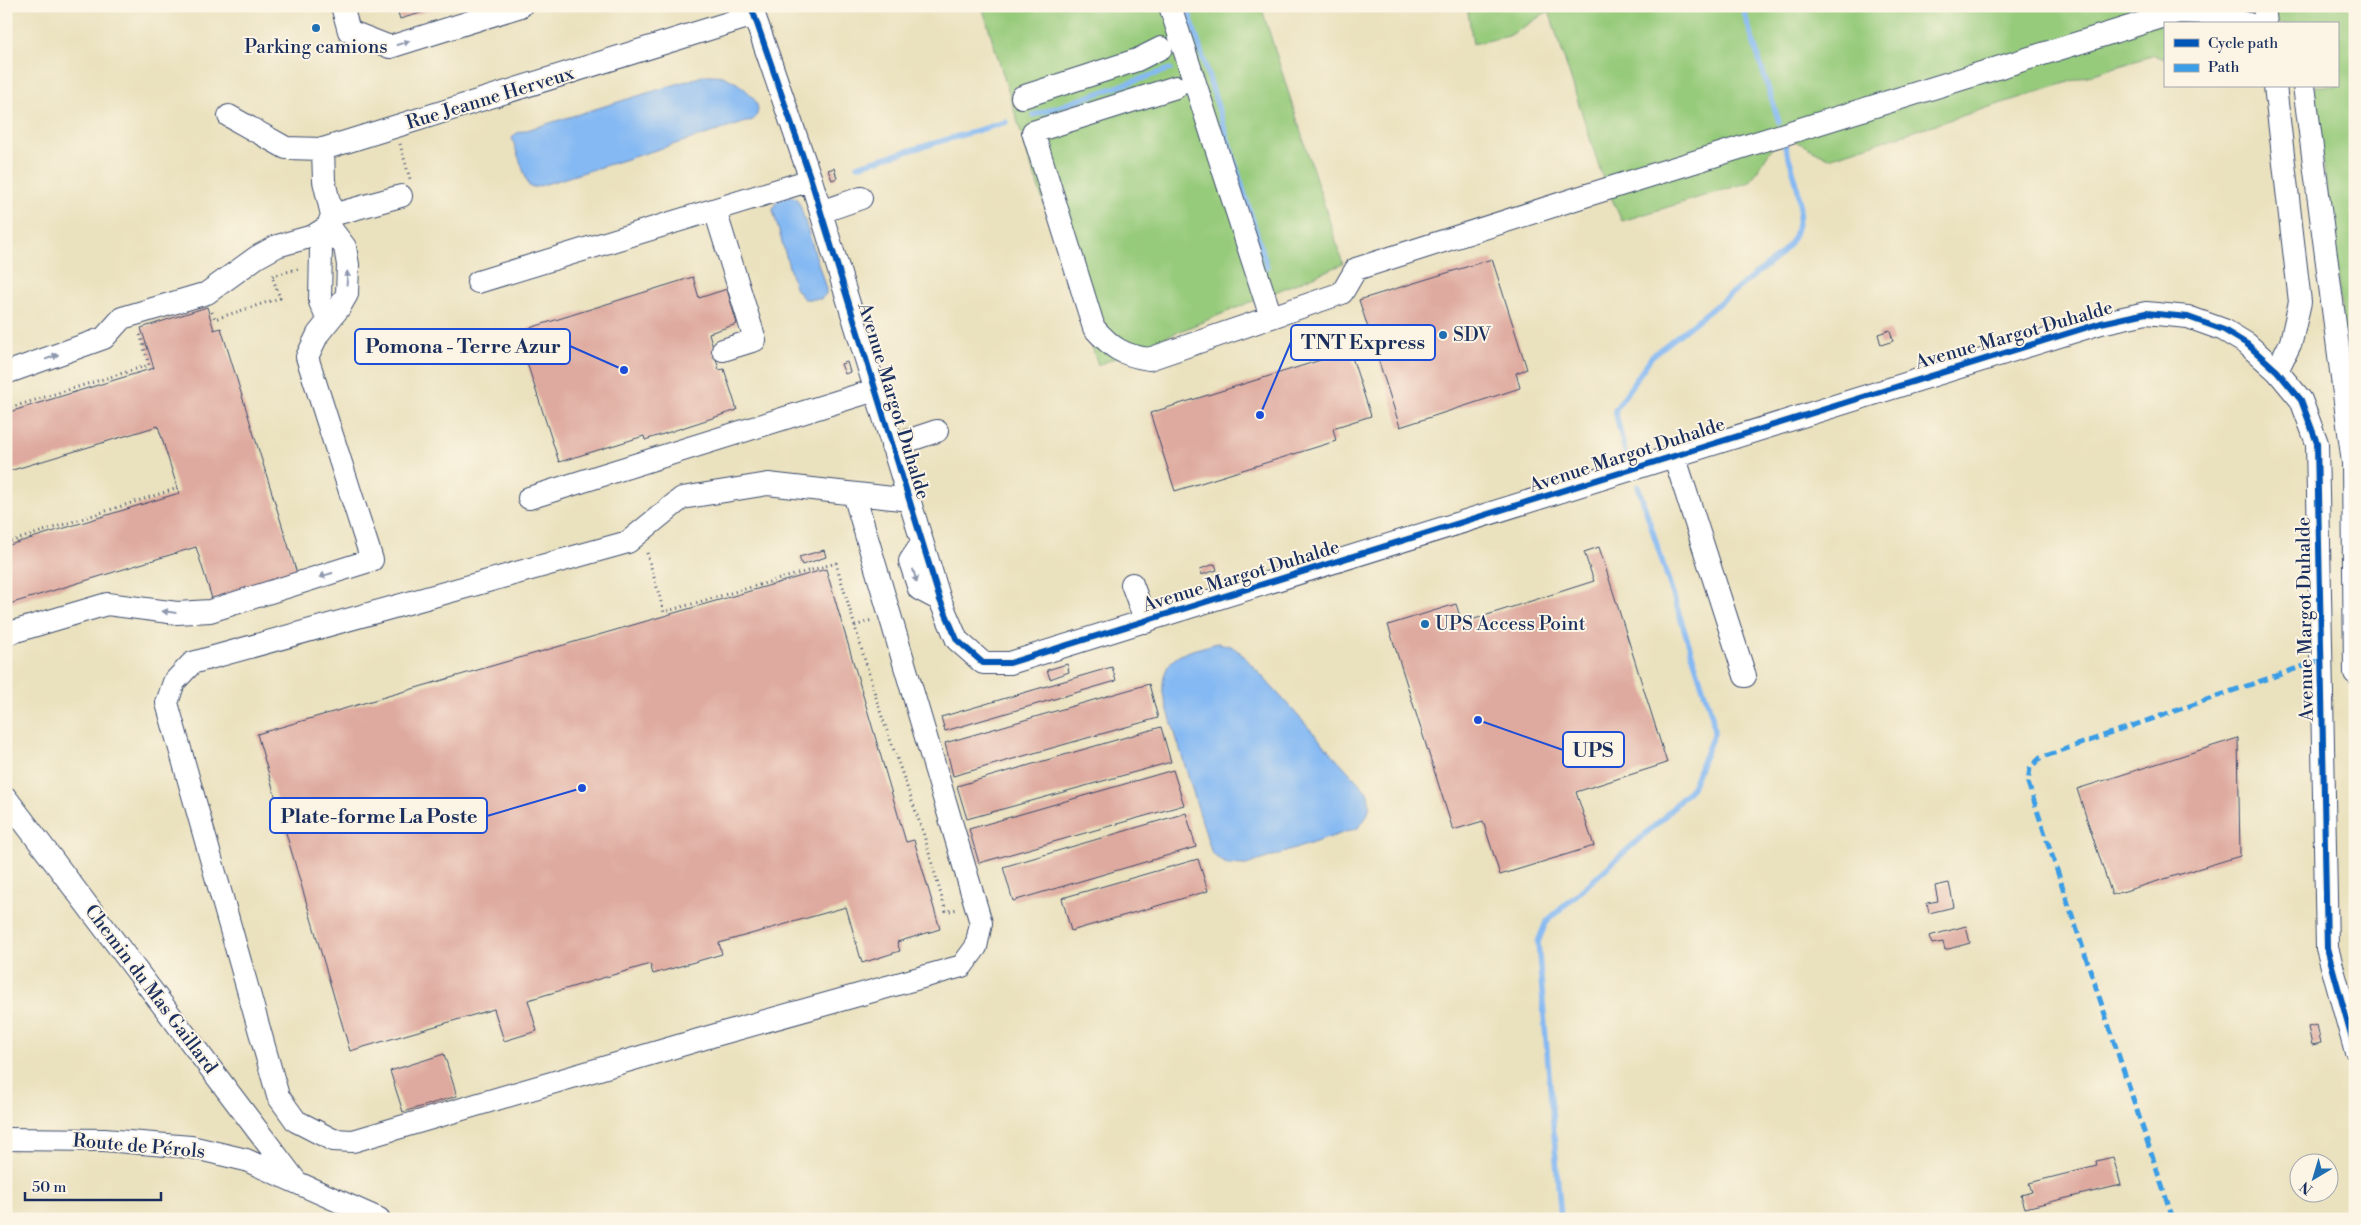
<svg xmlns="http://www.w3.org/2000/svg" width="2361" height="1225" viewBox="0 0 2361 1225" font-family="'Libre Bodoni',serif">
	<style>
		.green { fill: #97cb7c; stroke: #597d6d }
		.water { fill: #85b9f3; stroke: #5074a8 }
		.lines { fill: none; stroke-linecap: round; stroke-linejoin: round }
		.stream { stroke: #85b9f3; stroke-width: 5.5 }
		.building { fill: #dea99e }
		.minor-casing { stroke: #3a4a6c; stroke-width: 24 }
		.path { stroke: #3a4a6c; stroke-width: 3; stroke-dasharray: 1 4; stroke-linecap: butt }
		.minor { stroke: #fff; stroke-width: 22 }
		.quiet { stroke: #3b9de6; stroke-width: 5; stroke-dasharray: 10 5; stroke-linecap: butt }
		.cycleway-casing { stroke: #fcf5e5; stroke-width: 9 }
		.cycleway { stroke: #0057b8; stroke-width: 6 }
		.oneway { fill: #8d97ae }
		.poi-dot { fill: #1f6fb2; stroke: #fcf5e5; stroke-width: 2 }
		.labels { text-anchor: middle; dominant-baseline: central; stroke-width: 4; stroke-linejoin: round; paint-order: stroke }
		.poi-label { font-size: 19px; fill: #1b2f5e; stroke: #fcf5e5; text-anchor: start }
		.street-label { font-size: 19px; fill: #1b2f5e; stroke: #fcf5e5 }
		.leader { fill: none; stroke: #1d4ed8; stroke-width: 2 }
		.callout-dot { fill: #1d4ed8; stroke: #fcf5e5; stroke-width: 2 }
		.callout { fill: #fcf5e5; stroke: #1d4ed8; stroke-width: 2 }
		.callout-label { font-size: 20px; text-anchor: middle; font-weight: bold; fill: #1b2f5e }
	</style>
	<rect width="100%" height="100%" fill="#fcf5e5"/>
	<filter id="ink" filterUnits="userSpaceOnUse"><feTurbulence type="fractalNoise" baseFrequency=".02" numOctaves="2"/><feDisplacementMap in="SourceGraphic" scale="10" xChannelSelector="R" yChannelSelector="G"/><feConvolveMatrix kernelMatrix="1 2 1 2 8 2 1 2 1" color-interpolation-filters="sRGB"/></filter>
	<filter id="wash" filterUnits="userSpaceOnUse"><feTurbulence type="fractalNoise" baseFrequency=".0096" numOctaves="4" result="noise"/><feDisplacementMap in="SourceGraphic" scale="20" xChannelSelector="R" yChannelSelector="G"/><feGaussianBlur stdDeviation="1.12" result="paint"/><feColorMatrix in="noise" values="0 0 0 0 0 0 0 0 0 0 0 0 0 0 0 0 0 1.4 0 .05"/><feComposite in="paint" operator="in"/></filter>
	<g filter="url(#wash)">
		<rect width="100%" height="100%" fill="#eae1be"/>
		<path class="green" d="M 982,6 L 1261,6 L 1343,264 L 1098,365 L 1030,162 Z
			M 1467,6 L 2355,6 L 2355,421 L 2314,86 L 2337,86 L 2337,24 L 2165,24 L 2165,59 L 2154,55 L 1829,158 L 1793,140 L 1772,148 L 1750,182 L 1622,221 L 1604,182 L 1549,11 L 1509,36 L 1473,44 Z"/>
		<path class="water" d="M 706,75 C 711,75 718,75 722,76 C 738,81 770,104 753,120 L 536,187 L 530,187 L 528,184 L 512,138 L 517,133 Z
			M 790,196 L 796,198 L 800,205 L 826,289 L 826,294 L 821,299 L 804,299 L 795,288 L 773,210 C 775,200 781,199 790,196 Z
			M 1217,643 L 1231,646 L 1241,653 L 1367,792 C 1372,807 1369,816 1358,828 L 1246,865 L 1226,864 L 1212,854 L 1163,694 C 1161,653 1185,653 1217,643 Z"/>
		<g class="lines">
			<path class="stream" d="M 1187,6 L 1267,267
				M 1742,6 L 1779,122
				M 1034,115 L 1170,69
				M 857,166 L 1006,122
				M 1625,452 L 1615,410 L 1652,356 L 1780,255 C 1785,249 1791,243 1794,236 C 1807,207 1795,175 1785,146
				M 1561,1219 L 1538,942 L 1546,922 L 1663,818 L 1692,787 L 1714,733 L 1712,716 L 1638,486"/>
		</g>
		<g id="blocks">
			<path class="building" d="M 396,6 L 441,6 L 441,7 L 400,19 Z
				M 834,168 L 837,178 L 832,180 L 828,170 Z
				M 1492,259 L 1527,369 L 1516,373 L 1520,388 L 1400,427 L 1359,300 Z
				M 693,277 L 699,298 L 727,289 L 737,324 L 709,333 L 719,370 L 724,369 L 737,410 L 645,440 L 644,436 L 559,462 L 517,332 Z
				M 207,307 L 214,330 L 221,328 L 298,577 L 214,605 L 196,547 L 6,605 L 6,546 L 179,493 L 158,426 L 6,472 L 6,413 L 154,368 L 141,328 Z
				M 1890,330 L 1893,341 L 1881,345 L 1878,334 Z
				M 1350,351 L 1371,416 L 1333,428 L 1336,441 L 1175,491 L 1150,413 Z
				M 847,362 L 850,372 L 845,374 L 841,364 Z
				M 1599,547 L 1667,763 L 1576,792 L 1594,846 L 1500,875 L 1483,821 L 1453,830 L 1388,625 L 1456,604 L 1462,623 L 1594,581 L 1584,552 Z
				M 824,550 L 826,557 L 802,565 L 799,557 Z
				M 1215,564 L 1217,570 L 1201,575 L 1200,569 Z
				M 826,569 L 906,842 L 914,840 L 940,929 L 897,942 L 900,951 L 862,963 L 846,907 L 719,943 L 722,954 L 653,974 L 650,964 L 528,1000 L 537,1031 L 504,1041 L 494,1009 L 350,1051 L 257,734 Z
				M 1067,664 L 1069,672 L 1050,679 L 1047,670 Z
				M 1112,667 L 1116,681 L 945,731 L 941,717 Z
				M 1149,684 L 1158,718 L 953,776 L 945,743 Z
				M 1161,727 L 1171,762 L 967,819 L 957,786 Z
				M 2238,738 L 2240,856 L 2112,895 L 2077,789 Z
				M 1173,770 L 1184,805 L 979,863 L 969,829 Z
				M 1186,813 L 1196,847 L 1013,901 L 1003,867 Z
				M 1198,859 L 1208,891 L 1071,931 L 1062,898 Z
				M 1949,883 L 1954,907 L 1929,913 L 1927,903 L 1938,901 L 1935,886 Z
				M 1966,926 L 1970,943 L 1945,950 L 1943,942 L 1932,944 L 1929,936 Z
				M 2317,1025 L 2321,1043 L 2312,1045 L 2308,1027 Z
				M 444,1054 L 457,1096 L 403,1112 L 390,1071 Z
				M 2113,1157 L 2121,1185 L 2025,1208 L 2021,1195 L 2032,1192 L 2029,1183 L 2097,1166 L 2096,1161 Z"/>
		</g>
	</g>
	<g filter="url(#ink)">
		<use href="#blocks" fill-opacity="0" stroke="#3a4a6c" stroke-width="1"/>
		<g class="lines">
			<g class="minor-casing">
				<path id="minor" d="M 342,6 L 349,31 L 390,47 L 521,6
					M 751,6 L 811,180 L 940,600 L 957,640 L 983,663 L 1010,663 L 2101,323 L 2146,313 L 2188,317 L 2224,330 L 2247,344 L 2277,371 L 2301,400 L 2317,443 L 2327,948 L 2355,1049
					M 1170,6 L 1271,317
					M 2264,6 L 2266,24
					M 2275,86 L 2300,302 L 2291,342 L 2277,371
					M 2304,86 L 2353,463 L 2355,673
					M 1176,87 L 1033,132 L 1094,328 C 1112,348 1122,355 1149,359 L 1342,293 L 1356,269 L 1578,198 L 2178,12 L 2208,13 L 2249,24
					M 1022,97 L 1137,60 L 1161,48
					M 229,116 L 286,148 L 323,149 L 754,15
					M 323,149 L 324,181 L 332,215 L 321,246 L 320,302 L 328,320
					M 715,210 L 755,340 L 723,350
					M 821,212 L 861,198
					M 332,215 L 401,196
					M 478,282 L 811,180
					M 6,373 L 104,338 L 122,318 L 207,293 L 257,257 L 277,246 L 313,236 L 329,226
					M 892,446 L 937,431
					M 1674,455 L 1745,676
					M 854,494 L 981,923 L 976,947 L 962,966 L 712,1036 L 353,1141 L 333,1140 L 296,1121 L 278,1096 L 167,703 L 174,682 L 192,663 L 628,542 L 682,498 L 768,484 L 910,500
					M 529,498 L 875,390
					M 922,543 L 910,561 L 919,589 L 940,600
					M 1132,584 L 1146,622
					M 6,634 L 107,604 L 177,613 L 210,611 L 372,560 L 307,357 L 318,334 L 339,308 L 347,294 L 348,265 L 345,247 L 329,226
					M 6,798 L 295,1180
					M 6,1139 L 104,1140 L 191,1147 L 246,1160 L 379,1219"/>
			</g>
			<path class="path" d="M 400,144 L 410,179
				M 212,312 L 215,319 L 280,298 L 272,276 L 301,268
				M 6,409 L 149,365 L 140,334
				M 6,543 L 175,489
				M 647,553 L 664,612 L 836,563 L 880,711 L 923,832 L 946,912 L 957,909
				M 855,626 L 872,620"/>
			<use href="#minor" class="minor"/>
			<path class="quiet" d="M 2173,1219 L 2028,783 L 2030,768 L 2040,758 L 2321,660"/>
			<g class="cycleway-casing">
				<path id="cycleway" d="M 751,6 L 811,180 L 940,600 L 957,640 L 983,663 L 1010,663 L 2101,323 L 2146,313 L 2188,317 L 2224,330 L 2247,344 L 2277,371 L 2301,400 L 2317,443 L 2327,948 L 2355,1049"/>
			</g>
			<use href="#cycleway" class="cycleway"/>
		</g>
		<defs><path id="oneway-solid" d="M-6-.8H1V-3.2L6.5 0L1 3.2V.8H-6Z" transform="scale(1.25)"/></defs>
		<g class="oneway">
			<use href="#oneway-solid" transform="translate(403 43) rotate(-17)"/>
			<use href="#oneway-solid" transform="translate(347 278) rotate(-87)"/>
			<use href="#oneway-solid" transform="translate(52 357) rotate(-21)"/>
			<use href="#oneway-solid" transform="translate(326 575) rotate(163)"/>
			<use href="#oneway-solid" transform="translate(915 576) rotate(74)"/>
			<use href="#oneway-solid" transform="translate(169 612) rotate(-173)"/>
		</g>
	</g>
	<g class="poi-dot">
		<circle cx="316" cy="28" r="5"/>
		<circle cx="1443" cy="335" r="5"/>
		<circle cx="1425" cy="624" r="5"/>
	</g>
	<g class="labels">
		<g class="poi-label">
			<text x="316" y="47" text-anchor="middle">Parking camions</text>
			<text x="1453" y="335">SDV</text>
			<text x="1435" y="624">UPS Access Point</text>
		</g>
		<g class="street-label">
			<text transform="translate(490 98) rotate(-17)">Rue Jeanne Herveux</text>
			<text transform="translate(2014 335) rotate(-16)">Avenue Margot Duhalde</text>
			<text transform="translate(894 401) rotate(73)">Avenue Margot Duhalde</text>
			<text transform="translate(1627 455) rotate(-18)">Avenue Margot Duhalde</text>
			<text transform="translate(1241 576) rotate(-17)">Avenue Margot Duhalde</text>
			<text transform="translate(2305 619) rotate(-91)">Avenue Margot Duhalde</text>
			<text transform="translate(151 989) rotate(53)">Chemin du Mas Gaillard</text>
			<text transform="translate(139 1146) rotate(5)">Route de Pérols</text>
		</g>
	</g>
	<path class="leader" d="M1260 415L1291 342M624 370L570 346M1478 720L1563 750M582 788L487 816"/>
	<g class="callout-dot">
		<circle cx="1260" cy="415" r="5"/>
		<circle cx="624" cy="370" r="5"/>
		<circle cx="1478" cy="720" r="5"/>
		<circle cx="582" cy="788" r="5"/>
	</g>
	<g class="callout">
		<rect x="1291" y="325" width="144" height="35" rx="5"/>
		<rect x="355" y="329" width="215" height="35" rx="5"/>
		<rect x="1563" y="732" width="61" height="35" rx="5"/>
		<rect x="270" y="798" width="217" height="35" rx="5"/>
	</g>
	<g class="callout-label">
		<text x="1363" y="349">TNT Express</text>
		<text x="463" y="353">Pomona - Terre Azur</text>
		<text x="1593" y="757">UPS</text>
		<text x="379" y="823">Plate-forme La Poste</text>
	</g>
	<rect width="2361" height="1225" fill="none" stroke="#fcf5e5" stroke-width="25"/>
	<rect x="2164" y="22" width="175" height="65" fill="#fcf5e5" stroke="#a2a6af"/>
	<rect x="2174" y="39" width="25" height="8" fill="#0057b8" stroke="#a2a6af"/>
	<text x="2208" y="48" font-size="15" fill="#1b2f5e">Cycle path</text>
	<rect x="2174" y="64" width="25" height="8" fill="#3b9de6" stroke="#a2a6af"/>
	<text x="2208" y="72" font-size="15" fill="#1b2f5e">Path</text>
	<g transform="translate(2314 1178) rotate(218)"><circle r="24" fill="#fcf5e5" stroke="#a2a6af"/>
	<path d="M0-4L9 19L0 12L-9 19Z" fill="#1f6fb2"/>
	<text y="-8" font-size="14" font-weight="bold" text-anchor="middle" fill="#1b2f5e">N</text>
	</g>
	<path d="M25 1192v8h136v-8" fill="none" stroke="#1b2f5e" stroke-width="2.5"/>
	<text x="32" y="1192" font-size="15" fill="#1b2f5e" stroke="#fcf5e5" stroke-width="4" paint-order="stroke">50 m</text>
</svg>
